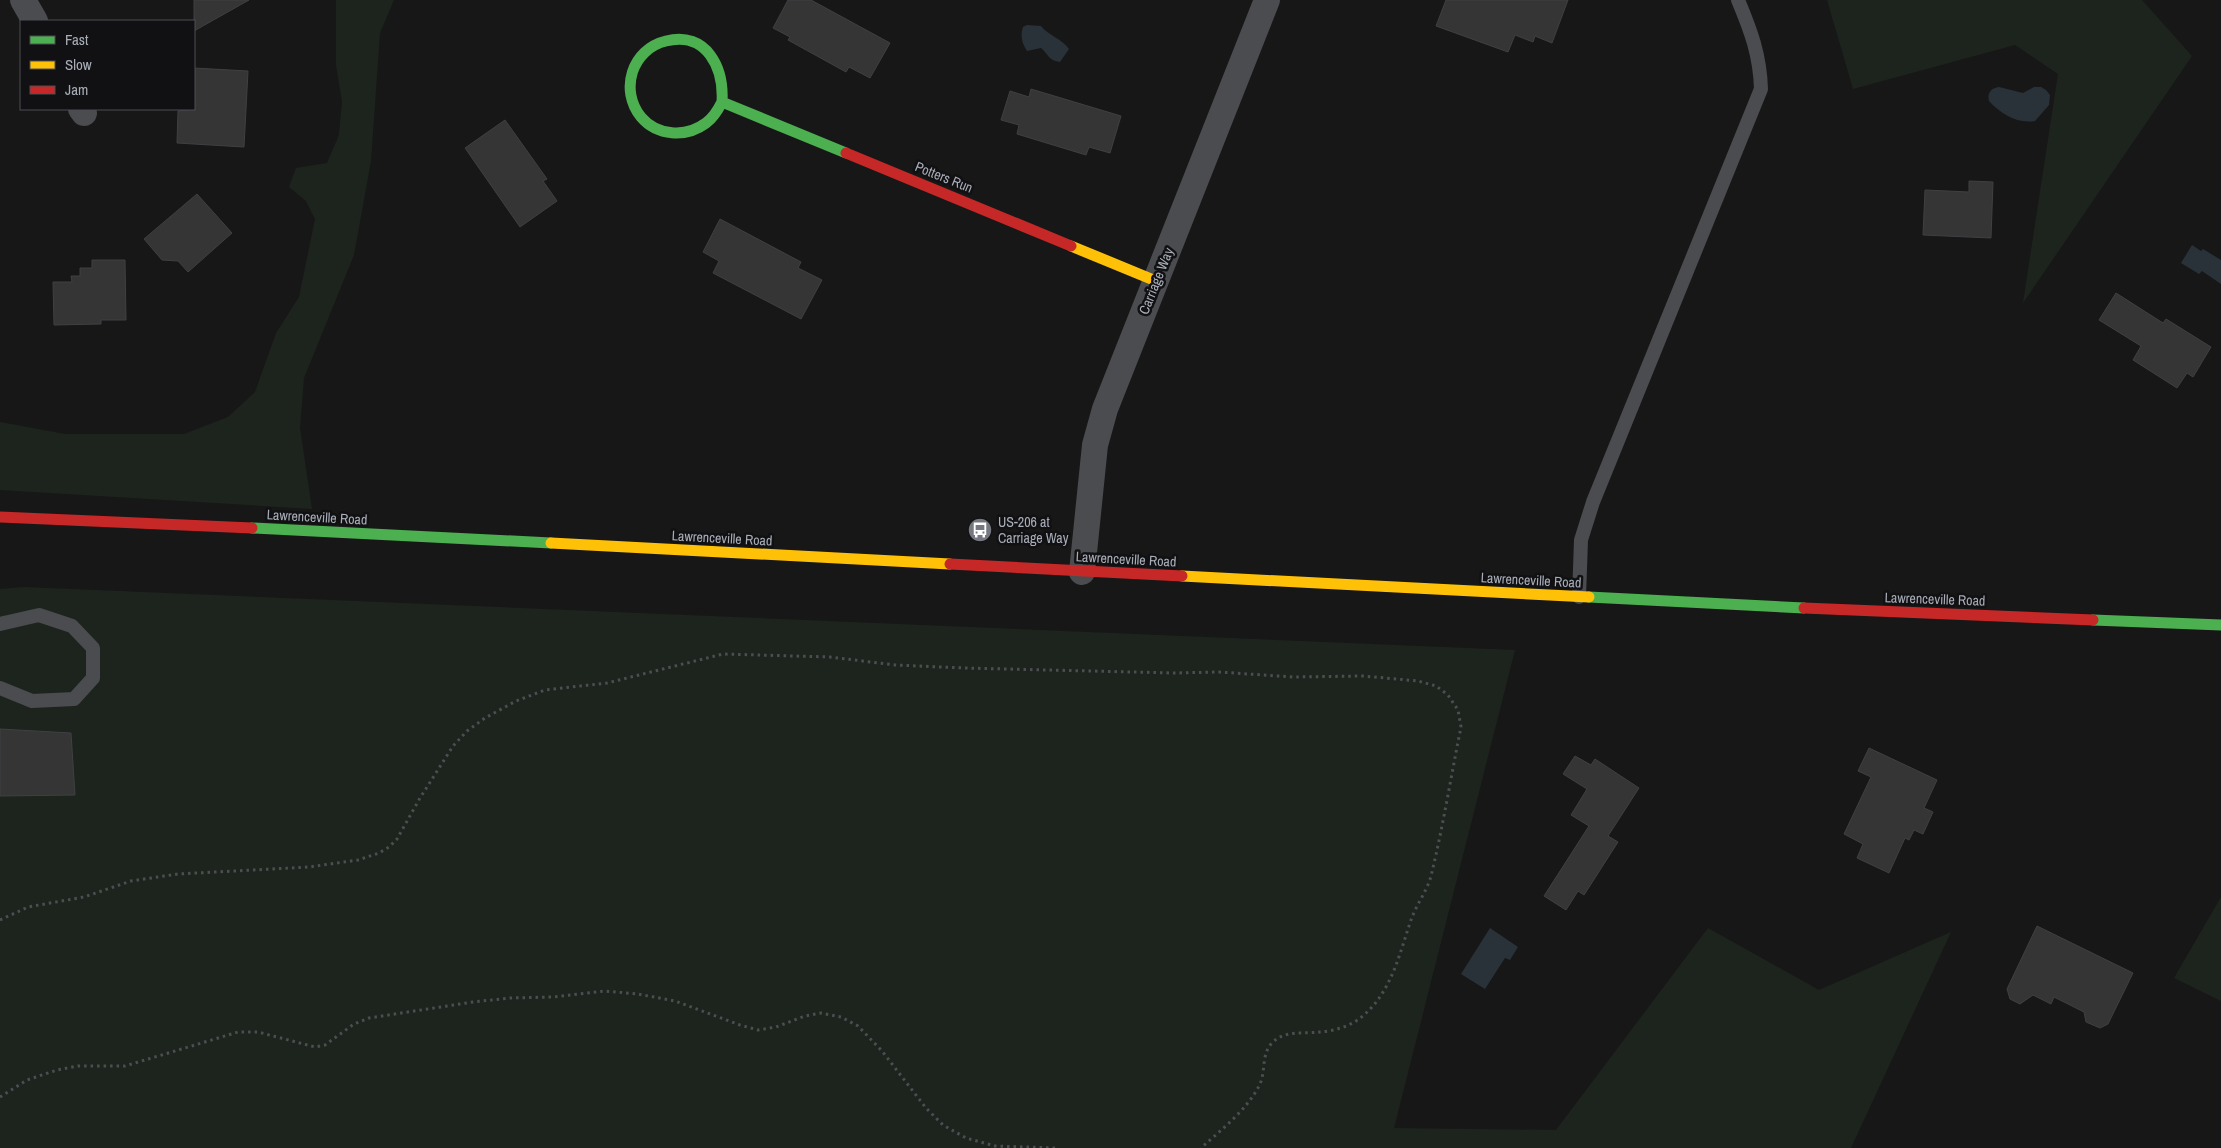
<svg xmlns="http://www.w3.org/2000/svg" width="2221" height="1148" viewBox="0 0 2221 1148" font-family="'Archivo Narrow',sans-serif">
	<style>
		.green { fill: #1d241e }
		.water { fill: #2a3239 }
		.building { fill: #353536; stroke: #3f4043 }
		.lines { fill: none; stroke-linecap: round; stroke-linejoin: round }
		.path { stroke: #4d4e52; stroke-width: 3; stroke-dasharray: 2.5 4; stroke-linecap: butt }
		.lane { stroke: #4b4c50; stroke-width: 14 }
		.street { stroke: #4b4c50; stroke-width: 26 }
		.fast { stroke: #4caf50; stroke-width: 11 }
		.slow { stroke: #ffc107; stroke-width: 11 }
		.jam { stroke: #c62828; stroke-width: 11 }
		.labels { text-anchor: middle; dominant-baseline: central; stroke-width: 5; stroke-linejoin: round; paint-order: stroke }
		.street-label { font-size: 14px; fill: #a8adb8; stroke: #111113 }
		.poi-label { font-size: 14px; fill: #a8adb8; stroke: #111113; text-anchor: start }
	</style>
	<rect width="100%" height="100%" fill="#171717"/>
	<path class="green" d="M 336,0 L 394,0 L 380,33 L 371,161 L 354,255 L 304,378 L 300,428 L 312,509 L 0,490 L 0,422 L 65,434 L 184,434 L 228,417 L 255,392 L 276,333 L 299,297 L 315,219 L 306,201 L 289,187 L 296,168 L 327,163 L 339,135 L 342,101 L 336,65 Z
		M 1827,0 L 2142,0 L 2192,56 L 2023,303 L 2058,74 L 2015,45 L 1853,89 Z
		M 24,587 L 1515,650 L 1394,1128 L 1556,1130 L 1708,928 L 1819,990 L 1951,932 L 1851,1148 L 0,1148 L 0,589 Z
		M 2221,897 L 2221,1001 L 2174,978 Z"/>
	<path class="water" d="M 1027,25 L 1041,26 C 1049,36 1061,38 1069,49 L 1060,62 C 1049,61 1048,54 1041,48 L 1027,51 C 1022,43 1020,36 1023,27 Z
		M 1999,87 L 2023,93 L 2034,87 L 2041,87 L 2046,90 L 2050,95 L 2049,105 L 2035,121 C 2017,124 2001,114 1989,101 C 1987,93 1991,88 1999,87 Z
		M 2192,245 L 2201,251 L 2203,249 L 2221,260 L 2221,284 L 2202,271 L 2199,274 L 2181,263 Z
		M 1490,928 L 1518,947 L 1510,960 L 1505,958 L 1485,989 L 1461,974 Z"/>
	<path class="building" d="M 194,0 L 249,0 L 194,31 Z
		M 788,0 L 811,0 L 890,43 L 870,78 L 849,67 L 846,72 L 788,40 L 790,37 L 773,28 Z
		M 1446,0 L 1568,0 L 1552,43 L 1535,36 L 1533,42 L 1515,35 L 1508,52 L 1436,26 Z
		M 194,68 L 248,71 L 244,147 L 177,143 L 178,111 L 194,109 Z
		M 1031,89 L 1121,116 L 1110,153 L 1089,147 L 1086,155 L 1017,134 L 1019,125 L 1001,120 L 1010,91 L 1029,97 Z
		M 505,120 L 547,179 L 543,181 L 557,201 L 520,227 L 465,148 Z
		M 1969,181 L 1993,182 L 1991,238 L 1923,235 L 1925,190 L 1969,192 Z
		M 197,194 L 232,233 L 188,272 L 178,261 L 162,260 L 144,239 Z
		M 720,219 L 801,262 L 798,268 L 822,280 L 801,319 L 713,273 L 719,261 L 703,252 Z
		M 92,260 L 125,260 L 126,320 L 101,320 L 101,324 L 54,325 L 53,282 L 72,282 L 71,276 L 80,276 L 80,268 L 92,268 Z
		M 2116,293 L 2163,323 L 2166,319 L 2211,347 L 2193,377 L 2187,373 L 2177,388 L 2133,360 L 2141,346 L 2099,320 Z
		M 0,729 L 71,733 L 75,795 L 0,796 Z
		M 1869,748 L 1937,780 L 1924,808 L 1933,812 L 1923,834 L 1914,830 L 1909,840 L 1905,838 L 1889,873 L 1857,858 L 1863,844 L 1844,834 L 1871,777 L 1858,771 Z
		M 1575,756 L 1591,765 L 1595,759 L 1639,788 L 1608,836 L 1618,842 L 1584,895 L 1578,891 L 1566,910 L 1544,896 L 1589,826 L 1571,815 L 1587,789 L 1563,774 Z
		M 2037,926 L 2133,973 L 2108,1024 L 2100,1028 L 2086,1022 L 2084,1012 L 2054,997 L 2051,1004 L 2033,995 L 2020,1004 L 2010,999 L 2007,989 Z"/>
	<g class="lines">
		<path class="path" d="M 0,920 L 28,907 L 84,897 L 131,881 L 178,874 L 309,867 L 358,860 L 379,853 L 389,847 L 397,839 L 420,798 L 453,746 L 467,731 L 485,718 L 516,701 L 545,690 L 607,683 L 723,654 L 830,657 L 895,665 L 964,668 L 1174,673 L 1219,672 L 1293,677 L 1363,676 L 1418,681 L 1436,686 L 1448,695 L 1458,710 L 1461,727 C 1451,776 1443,827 1431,876 C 1427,891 1416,905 1411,920 C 1399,955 1391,995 1359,1019 C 1348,1027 1333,1031 1320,1032 C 1305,1034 1285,1030 1273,1042 C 1261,1053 1266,1070 1260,1084 C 1248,1109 1221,1130 1201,1148
			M 0,1097 L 27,1080 L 57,1070 L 78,1066 L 125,1066 L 238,1032 L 258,1032 L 315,1047 L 325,1045 L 354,1024 L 369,1018 L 473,1002 L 510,998 L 554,997 L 604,991 L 638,994 L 675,1001 L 740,1025 L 758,1030 L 776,1027 L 805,1016 L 821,1013 L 841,1017 L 858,1026 L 882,1051 L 926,1108 L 943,1125 L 966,1138 L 995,1146 L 1056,1148"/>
		<path class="lane" d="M 1579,597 L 1581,540 L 1593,502 L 1761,89 C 1760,55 1751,31 1738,0
			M 0,624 L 39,615 L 72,626 L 93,648 L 93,678 L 74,699 L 32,701 L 0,688"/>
		<path class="street" d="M 23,0 L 35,21
			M 81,109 L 84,113
			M 1082,572 L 1095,445 L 1105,409 L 1267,0"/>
		<path class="fast" d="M 722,102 C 718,110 713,118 706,123 C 686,138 657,136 641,117 C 619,90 632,49 666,41 C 707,31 724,68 722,102 L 846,153
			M 252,528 L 551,543
			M 1589,597 L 1804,608
			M 2093,620 L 2221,625"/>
		<path class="slow" d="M 1071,246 L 1156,281
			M 551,543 L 950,564
			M 1182,576 L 1589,597"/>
		<path class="jam" d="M 846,153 L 1071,246
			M 0,517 L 252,528
			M 950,564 L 1182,576
			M 1804,608 L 2093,620"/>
	</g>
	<defs>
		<g id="bus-disc" transform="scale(1.25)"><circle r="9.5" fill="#757880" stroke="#111113"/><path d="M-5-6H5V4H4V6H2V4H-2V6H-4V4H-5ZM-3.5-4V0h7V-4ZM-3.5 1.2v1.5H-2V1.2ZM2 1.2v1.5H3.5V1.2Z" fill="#fff"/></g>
	</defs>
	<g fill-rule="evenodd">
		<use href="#bus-disc" x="980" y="530"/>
	</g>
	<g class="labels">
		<g class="street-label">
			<text transform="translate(944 177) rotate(22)">Potters Run</text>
			<text transform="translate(1156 281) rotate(-68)">Carriage Way</text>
			<text transform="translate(317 517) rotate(3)">Lawrenceville Road</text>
			<text transform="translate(722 538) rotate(3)">Lawrenceville Road</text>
			<text transform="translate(1126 559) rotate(3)">Lawrenceville Road</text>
			<text transform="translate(1531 580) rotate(3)">Lawrenceville Road</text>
			<text transform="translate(1935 599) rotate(2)">Lawrenceville Road</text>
		</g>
		<g class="poi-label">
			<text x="998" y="522">US-206 at<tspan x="998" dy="16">Carriage Way</tspan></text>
		</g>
	</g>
	<rect x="20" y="20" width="175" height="90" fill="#111113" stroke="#4d4f55"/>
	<rect x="30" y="36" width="25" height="8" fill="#4caf50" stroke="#4d4f55"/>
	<text x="65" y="45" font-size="15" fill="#a8adb8">Fast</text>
	<rect x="30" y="61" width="25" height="8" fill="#ffc107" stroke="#4d4f55"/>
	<text x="65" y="70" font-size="15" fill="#a8adb8">Slow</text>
	<rect x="30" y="86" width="25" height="8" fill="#c62828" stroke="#4d4f55"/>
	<text x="65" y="95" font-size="15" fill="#a8adb8">Jam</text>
</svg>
